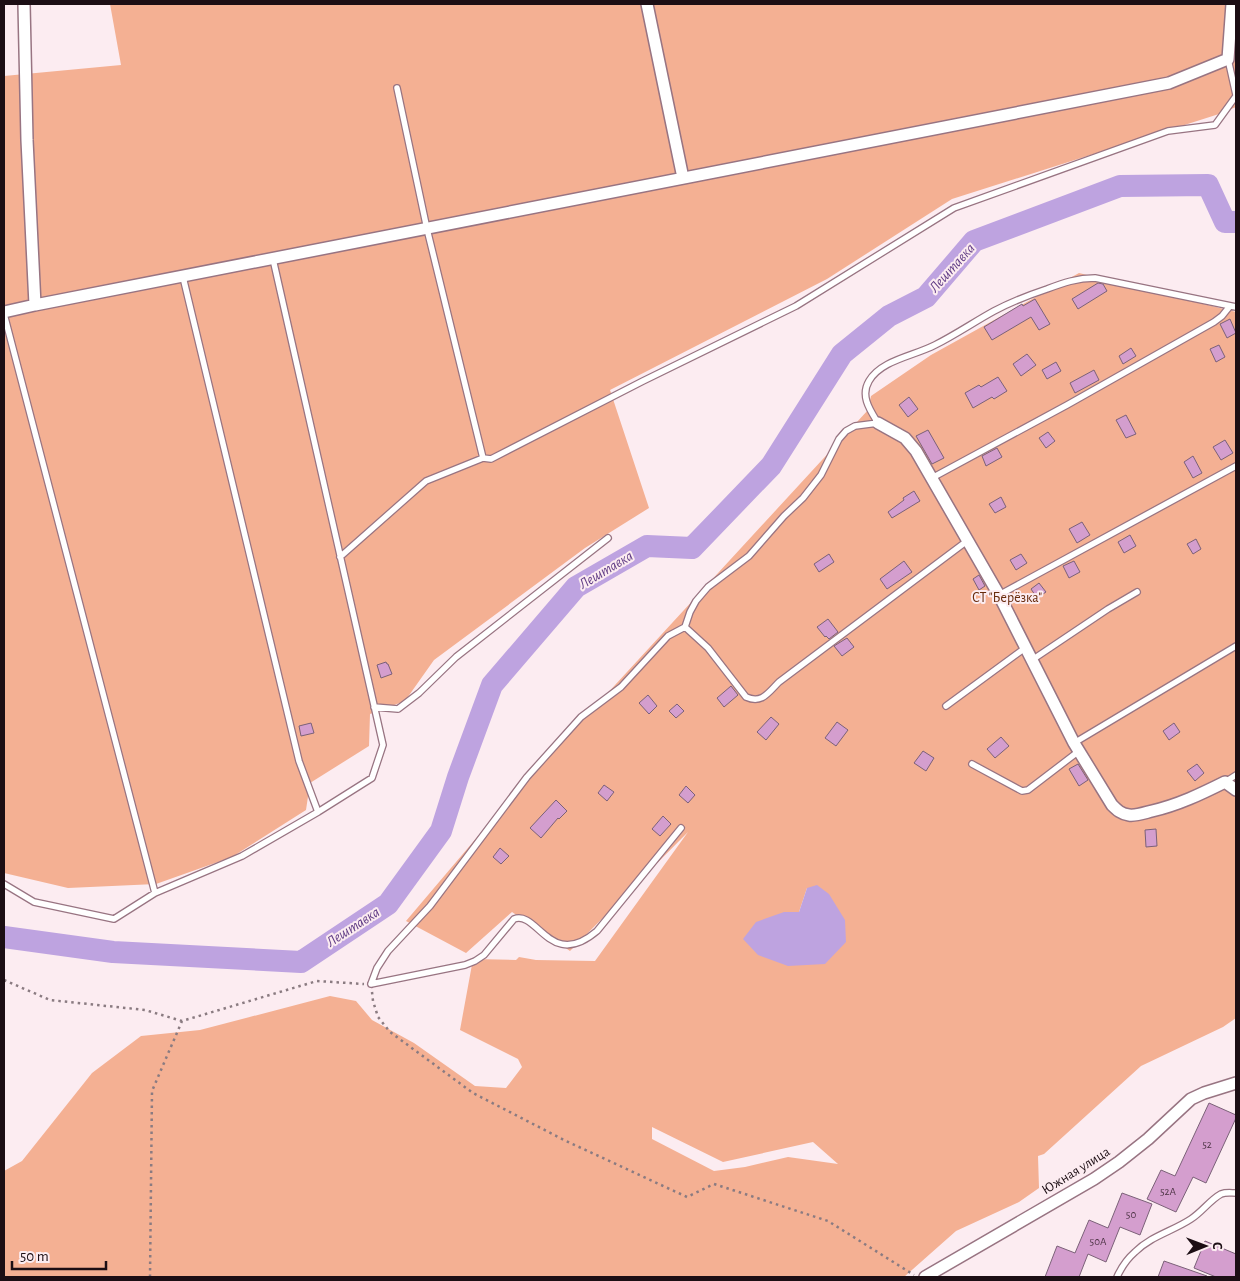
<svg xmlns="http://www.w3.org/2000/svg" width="1240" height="1281" viewBox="0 0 1240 1281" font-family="'Alegreya Sans',sans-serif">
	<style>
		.green { fill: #f4b093; fill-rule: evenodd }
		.water { fill: #bea3e0 }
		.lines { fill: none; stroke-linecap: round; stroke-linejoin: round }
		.river { stroke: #bea3e0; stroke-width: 22 }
		.building { fill: #d49ece; stroke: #7b6178 }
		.service-casing { stroke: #987482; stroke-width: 8 }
		.minor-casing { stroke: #987482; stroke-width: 14 }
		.path { stroke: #8a7b81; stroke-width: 2.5; stroke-dasharray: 2.5 4; stroke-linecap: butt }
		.service { stroke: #fff; stroke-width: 5.5 }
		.minor { stroke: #fff; stroke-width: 11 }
		.labels { text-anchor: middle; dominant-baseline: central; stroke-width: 4; stroke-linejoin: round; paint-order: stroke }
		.number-label { font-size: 11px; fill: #4a3242 }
		.park-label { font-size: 14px; fill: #672b0c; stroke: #fcecf1 }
		.street-label { font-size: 14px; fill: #1c0e14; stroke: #fcecf1 }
		.water-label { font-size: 15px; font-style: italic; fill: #613d86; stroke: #fcecf1 }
	</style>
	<rect width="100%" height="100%" fill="#fcecf1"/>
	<path class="green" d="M 110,4 L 1236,4 L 1236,107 L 1219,114 L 952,199 L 827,279 L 610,390 L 649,508 L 585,548 L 434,660 L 405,701 L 370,714 L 369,746 L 310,783 L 306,810 L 232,857 L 156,884 L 68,888 L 4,873 L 4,76 L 121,65 Z
		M 1079,273 L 1236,312 L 1236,1018 L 1223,1027 L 1141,1066 L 1044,1154 L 1038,1156 L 1039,1188 L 1019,1202 L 956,1231 L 904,1277 L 4,1277 L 4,1171 L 22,1161 L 92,1073 L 141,1036 L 200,1030 L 330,996 L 356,1001 L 372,1020 L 414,1043 L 475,1086 L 506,1088 L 522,1067 L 518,1059 L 460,1030 L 473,959 L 516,960 L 519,957 L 536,960 L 595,961 L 688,832 L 570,951 L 512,912 L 466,953 L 406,921 L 501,809 L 868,410 L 871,396 L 931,355 ZM 807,888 L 825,964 L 784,912 L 799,912 ZM 652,1127 L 723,1162 L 813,1142 L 838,1164 L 788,1157 L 745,1167 L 714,1171 L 652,1139 Z"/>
	<path class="water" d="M 817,885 L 829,894 L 845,920 L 846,942 L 825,964 L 788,966 L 758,955 L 743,939 L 756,922 L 784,912 L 799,912 L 807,888 Z"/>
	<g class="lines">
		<path class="river" d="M 4,937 L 113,952 L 301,962 L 388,904 L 441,831 L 458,777 L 492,685 L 576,587 L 647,546 L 692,548 L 771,466 L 842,354 L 889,316 L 926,297 L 974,241 L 1120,186 L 1208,185 L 1225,222 L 1236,222"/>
	</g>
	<path class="building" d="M 1098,283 L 1103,284 L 1107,291 L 1078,309 L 1072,299 Z
		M 1035,299 L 1050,324 L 1039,330 L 1031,317 L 992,340 L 984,327 L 1022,304 L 1023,306 Z
		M 1230,319 L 1236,333 L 1227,338 L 1220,324 Z
		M 1219,345 L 1225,357 L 1216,362 L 1210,349 Z
		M 1131,348 L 1136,356 L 1123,364 L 1119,356 Z
		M 1027,354 L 1036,365 L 1021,376 L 1013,364 Z
		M 1056,362 L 1061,371 L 1047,379 L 1042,370 Z
		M 1094,370 L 1099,380 L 1075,393 L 1070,383 Z
		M 998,377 L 1007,391 L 994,399 L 992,397 L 973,408 L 965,393 L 979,385 L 981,387 Z
		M 909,397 L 918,409 L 908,417 L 899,405 Z
		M 1126,415 L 1136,434 L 1126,438 L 1116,420 Z
		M 928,430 L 944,458 L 932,464 L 916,436 Z
		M 1048,432 L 1055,441 L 1046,448 L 1039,438 Z
		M 1225,440 L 1233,453 L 1221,460 L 1213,447 Z
		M 997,448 L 1002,457 L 986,466 L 982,456 Z
		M 1193,456 L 1202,473 L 1193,478 L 1184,462 Z
		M 914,491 L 920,501 L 892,518 L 888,512 L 904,500 L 903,498 Z
		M 1001,497 L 1006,507 L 995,513 L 989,504 Z
		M 1082,522 L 1090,535 L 1077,543 L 1069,529 Z
		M 1130,535 L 1136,546 L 1124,553 L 1118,542 Z
		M 1196,539 L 1201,549 L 1193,554 L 1187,544 Z
		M 829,554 L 834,562 L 819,572 L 814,564 Z
		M 1021,554 L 1027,563 L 1016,570 L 1010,560 Z
		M 904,561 L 912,572 L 887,589 L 880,579 Z
		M 1074,561 L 1080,572 L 1069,578 L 1063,566 Z
		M 979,575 L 985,586 L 979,590 L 973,579 Z
		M 1039,583 L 1046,592 L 1037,598 L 1031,589 Z
		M 828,619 L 838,632 L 829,639 L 826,636 L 825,637 L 817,627 Z
		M 847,638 L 854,647 L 842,656 L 834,646 Z
		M 386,662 L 387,664 L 388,664 L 392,674 L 381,678 L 377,665 Z
		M 731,686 L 738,695 L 724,707 L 717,698 Z
		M 648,695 L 657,706 L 649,714 L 639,703 Z
		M 677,704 L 684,711 L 676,718 L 669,711 Z
		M 771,717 L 779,724 L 766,740 L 757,732 Z
		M 837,722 L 848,730 L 836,746 L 825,738 Z
		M 311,723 L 314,733 L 301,736 L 299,726 Z
		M 1174,723 L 1180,732 L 1169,740 L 1163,731 Z
		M 1001,737 L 1009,746 L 995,758 L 987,749 Z
		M 923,751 L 934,758 L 926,771 L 914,763 Z
		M 1078,764 L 1088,780 L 1079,786 L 1069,769 Z
		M 1197,764 L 1204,773 L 1195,781 L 1187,771 Z
		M 604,785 L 614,792 L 607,801 L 598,793 Z
		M 686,786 L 695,795 L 688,803 L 679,795 Z
		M 556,800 L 567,811 L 559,819 L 558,818 L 541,838 L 530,828 Z
		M 663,816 L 671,824 L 660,836 L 652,829 Z
		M 1156,829 L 1157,846 L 1146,847 L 1145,830 Z
		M 500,848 L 509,856 L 501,864 L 493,857 Z
		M 1209,1103 L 1236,1115 L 1236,1118 L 1206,1183 L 1193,1177 L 1176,1212 L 1147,1199 L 1161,1170 L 1175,1176 Z
		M 1122,1193 L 1152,1204 L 1140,1235 L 1120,1227 L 1106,1262 L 1088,1254 L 1079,1277 L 1045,1277 L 1057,1246 L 1075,1253 L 1089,1220 L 1108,1228 Z
		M 1205,1241 L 1236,1254 L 1236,1277 L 1216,1277 L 1194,1268 Z
		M 1164,1261 L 1207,1276 L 1206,1277 L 1158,1277 Z"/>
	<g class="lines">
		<g class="service-casing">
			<path id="service" d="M 1228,59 L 1236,95
				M 397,88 L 427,229 L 483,458
				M 183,277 L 299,761 L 318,812 L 372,778 L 383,745 L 273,259
				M 4,314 L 155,893 L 242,856 L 318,812
				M 930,479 L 1067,405 L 1214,322 L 1222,316 L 1230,306
				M 340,557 L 426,481 L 483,458 L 491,459 L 643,381 L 796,306 L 954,208 L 1168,131 L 1215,125 L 1236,96
				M 999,595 L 1236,466
				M 685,627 L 708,648 L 746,697 C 762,704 768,693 779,682 L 967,541
				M 1032,660 L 1108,609 L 1137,592
				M 946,706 L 1025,648
				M 374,707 L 398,709 L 419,693 L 456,657 L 608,538
				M 1074,743 L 1236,646
				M 972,764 L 1022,791 L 1028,790 L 1079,751
				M 1225,782 L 1236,775
				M 4,884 L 34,902 L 114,919 L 155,893
				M 371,984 L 377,968 L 388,951 L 430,906 L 527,777 L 581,717 L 621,687 L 668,636 L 685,627 L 690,612 L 696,601 L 708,587 L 749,556 L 784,516 L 803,498 L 821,475 L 839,439 L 846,431 L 855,426 L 878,423 C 870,410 860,396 869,381 C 881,360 914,356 935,345 C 955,335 974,322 994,311 C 1011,302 1029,295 1047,289 C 1063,283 1077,278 1095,278 L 1236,307
				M 371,984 L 465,965 L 475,961 L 484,955 L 514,919 C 538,910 550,971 597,931 L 681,828
				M 1117,1277 C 1121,1268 1127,1259 1135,1252 C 1151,1236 1173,1231 1191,1219 C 1202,1212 1210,1200 1221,1194 C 1226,1192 1231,1193 1236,1193"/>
		</g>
		<g class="minor-casing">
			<path id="minor" d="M 647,4 L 683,178
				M 35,305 L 1169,83 L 1228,59 L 1232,4
				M 4,312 L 35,305 L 27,140 L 24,4
				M 878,423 L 905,438 L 916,451 L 999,595 L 1074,743 L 1112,805 C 1117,810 1121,814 1129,815 C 1136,816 1144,813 1152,811 C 1178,805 1201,794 1225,782 L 1236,790
				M 925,1277 L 1094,1179 L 1119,1162 L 1148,1139 L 1191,1099 L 1204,1093 L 1236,1083"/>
		</g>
		<path class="path" d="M 4,980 L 50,1000 L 145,1010 L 182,1021
			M 372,992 L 373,1001 L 378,1017 L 390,1032 L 473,1093 L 564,1140 L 687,1197 L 714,1184 L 828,1221 L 914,1275
			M 150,1277 L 152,1091 L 182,1021 L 317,981 L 364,984"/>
		<use href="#service" class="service"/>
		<use href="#minor" class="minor"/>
	</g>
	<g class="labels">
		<g class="number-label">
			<text x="1207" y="1144">52</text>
			<text x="1168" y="1191">52А</text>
			<text x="1131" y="1214">50</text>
			<text x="1098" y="1241">50А</text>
		</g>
		<g class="park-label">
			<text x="1007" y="598">СТ "Берёзка"</text>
		</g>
		<g class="street-label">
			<text transform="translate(1076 1171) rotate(-32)">Южная улица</text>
		</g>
		<g class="water-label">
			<text transform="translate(952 268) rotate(-48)">Лештавка</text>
			<text transform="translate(606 570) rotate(-31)">Лештавка</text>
			<text transform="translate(353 927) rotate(-33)">Лештавка</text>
		</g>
	</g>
	<rect width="1240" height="1281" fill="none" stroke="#1c0e14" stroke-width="10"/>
	<g transform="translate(1205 1246) rotate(89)" stroke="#fcecf1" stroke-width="4" paint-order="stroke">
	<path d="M0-4L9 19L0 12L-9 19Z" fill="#1c0e14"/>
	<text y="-8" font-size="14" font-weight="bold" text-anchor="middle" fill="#1c0e14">С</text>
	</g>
	<path d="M12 1261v8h94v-8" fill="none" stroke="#1c0e14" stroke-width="2.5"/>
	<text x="20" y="1261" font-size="15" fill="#1c0e14" stroke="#fcecf1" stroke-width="4" paint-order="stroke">50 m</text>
</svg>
